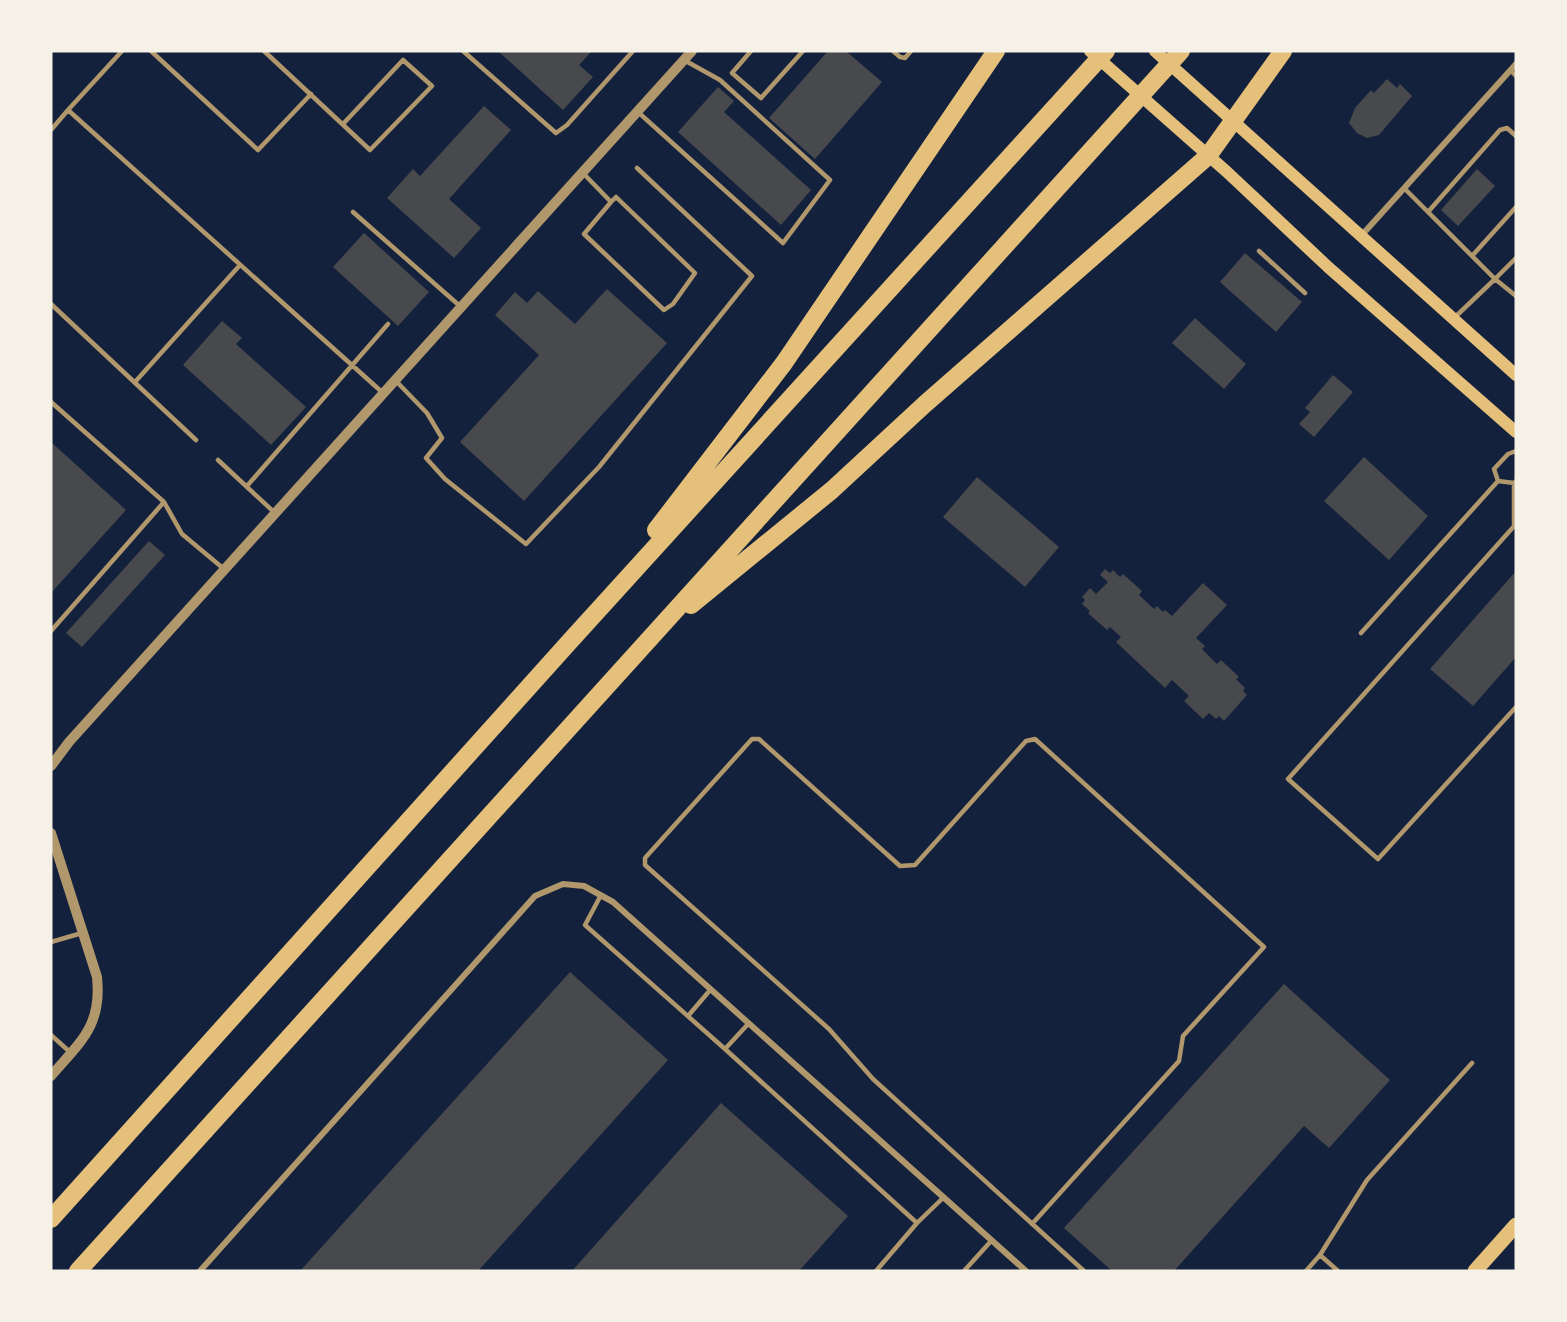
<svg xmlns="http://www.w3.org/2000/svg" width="1567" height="1322" viewBox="0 0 1567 1322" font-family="Lora,serif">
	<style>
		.building { fill: #48494c }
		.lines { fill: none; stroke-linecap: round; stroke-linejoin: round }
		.service { stroke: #b1986c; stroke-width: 4.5 }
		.minor { stroke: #b1986c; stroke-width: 6 }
		.tertiary { stroke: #b1986c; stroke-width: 10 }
		.secondary { stroke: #e5c07b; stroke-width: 12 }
		.primary { stroke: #e5c07b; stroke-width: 15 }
		.motorway { stroke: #e5c07b; stroke-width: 18 }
	</style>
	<rect width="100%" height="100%" fill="#14213d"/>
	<path class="building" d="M 498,51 L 592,51 L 579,65 L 593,77 L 563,110 Z
		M 828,51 L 846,51 L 882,82 L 815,159 L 769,118 Z
		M 1387,79 L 1397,88 L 1400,84 L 1412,96 L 1379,135 L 1367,138 L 1357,133 L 1349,123 L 1355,108 L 1371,90 L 1374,93 Z
		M 718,87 L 734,101 L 724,112 L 811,190 L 781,225 L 678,132 Z
		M 484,106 L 511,130 L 449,199 L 481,228 L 454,258 L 387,198 L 413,169 L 420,176 Z
		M 1477,169 L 1495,186 L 1458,226 L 1441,210 Z
		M 364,233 L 429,292 L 398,326 L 333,267 Z
		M 1245,253 L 1302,302 L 1276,332 L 1220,282 Z
		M 607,289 L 667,343 L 524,501 L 460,442 L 539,355 L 495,315 L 515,292 L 527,303 L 538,291 L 575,324 Z
		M 1195,318 L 1246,364 L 1224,389 L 1172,343 Z
		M 222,321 L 242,338 L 236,344 L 306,407 L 271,445 L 183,365 Z
		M 1333,375 L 1353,392 L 1314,437 L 1299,424 L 1310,412 L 1305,408 Z
		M 51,442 L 126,510 L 51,593 Z
		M 1364,457 L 1428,516 L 1389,560 L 1324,501 Z
		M 977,477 L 1059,547 L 1025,587 L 943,517 Z
		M 149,541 L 165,555 L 82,647 L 66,633 Z
		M 1105,569 L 1110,573 L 1113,570 L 1120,577 L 1123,574 L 1142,591 L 1139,595 L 1154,609 L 1157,606 L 1163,612 L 1165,610 L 1172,616 L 1203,583 L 1227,605 L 1196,638 L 1205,646 L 1202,649 L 1217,664 L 1221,660 L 1239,677 L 1236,679 L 1245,688 L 1243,691 L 1247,695 L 1224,721 L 1219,716 L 1216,719 L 1209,713 L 1203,719 L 1184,701 L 1189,696 L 1172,680 L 1165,688 L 1116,642 L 1121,637 L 1110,627 L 1107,630 L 1088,613 L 1090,611 L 1082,604 L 1085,600 L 1082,597 L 1090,588 L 1096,594 L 1108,582 L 1100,575 Z
		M 1516,571 L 1516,657 L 1473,706 L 1430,669 Z
		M 570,972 L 668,1060 L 478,1271 L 300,1271 Z
		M 1284,984 L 1390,1080 L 1329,1148 L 1304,1126 L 1174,1271 L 1112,1271 L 1064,1228 Z
		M 721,1103 L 848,1216 L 799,1271 L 572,1271 Z"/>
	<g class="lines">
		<path class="service" d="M 122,51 L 68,110 L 383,393
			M 151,51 L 258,150 L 311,94
			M 264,51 L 370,150 L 432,86 L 403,60 L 343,124
			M 463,51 L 556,133 L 567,125 L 633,51
			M 751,51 L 732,73 L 761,98 L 803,51
			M 893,51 L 900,57 L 905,58 L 911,51
			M 1510,70 L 1516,76
			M 638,112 L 783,243 L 830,180 L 720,80 L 684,60
			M 51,130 L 68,110
			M 582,172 L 611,202 L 584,234 L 664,310 L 673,304 L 695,273 L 616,197 L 611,202
			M 1404,188 L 1495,279 L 1516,258
			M 353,212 L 461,307
			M 1428,212 L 1500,130 L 1507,128 L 1516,136
			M 1259,251 L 1305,293
			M 1472,256 L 1516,207
			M 51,304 L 196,440
			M 1453,319 L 1495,279 L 1516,296
			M 395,380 L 427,413 L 442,438 L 426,458 L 445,479 L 526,544 L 599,467 L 752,276 L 637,168
			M 135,382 L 240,265
			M 51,402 L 164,502 L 182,534 L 224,569
			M 218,460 L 275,513
			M 1498,481 L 1494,469 L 1508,454 L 1516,451
			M 1498,481 L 1514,483
			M 247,486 L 388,324
			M 1516,524 L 1288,779 L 1378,859 L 1516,707
			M 1514,526 L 1514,483 L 1516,481
			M 51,631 L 164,502
			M 1361,633 L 1498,481
			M 601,895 L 585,925 L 725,1049
			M 51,942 L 82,933
			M 688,1016 L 711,989
			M 749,1023 L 725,1049 L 917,1223 L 876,1271
			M 51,1035 L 71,1053
			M 917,1223 L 944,1197
			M 1032,1224 L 1179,1061 L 1183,1036 L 1264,947 L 1035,739 L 1026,741 L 915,865 L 900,866 L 759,739 L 752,739 L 645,858 L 645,865 L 829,1029 L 873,1079 L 1084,1271
			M 1320,1255 L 1367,1180 L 1472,1063
			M 964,1271 L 992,1240
			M 1306,1271 L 1320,1255 L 1338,1271"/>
		<path class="minor" d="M 1361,236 L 1516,64
			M 200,1271 L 535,896 L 563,884 L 584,886 L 613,902 L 1026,1271"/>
		<path class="tertiary" d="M 51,766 L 69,742 L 692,51
			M 51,833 L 97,977 C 102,1026 81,1041 51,1076"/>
		<path class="secondary" d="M 1090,51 L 1227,172 L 1328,267 L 1516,432
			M 1155,51 L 1516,375"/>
		<path class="primary" d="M 1475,1271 L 1516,1225"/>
		<path class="motorway" d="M 656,530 L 784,363 L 996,51
			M 691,605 L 832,490 L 925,404 L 1208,156 L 1283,51
			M 51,1219 L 571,640 L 1106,51
			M 78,1271 L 1181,51"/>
	</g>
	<rect width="1567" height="1322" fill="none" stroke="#f6f1e7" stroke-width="105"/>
</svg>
